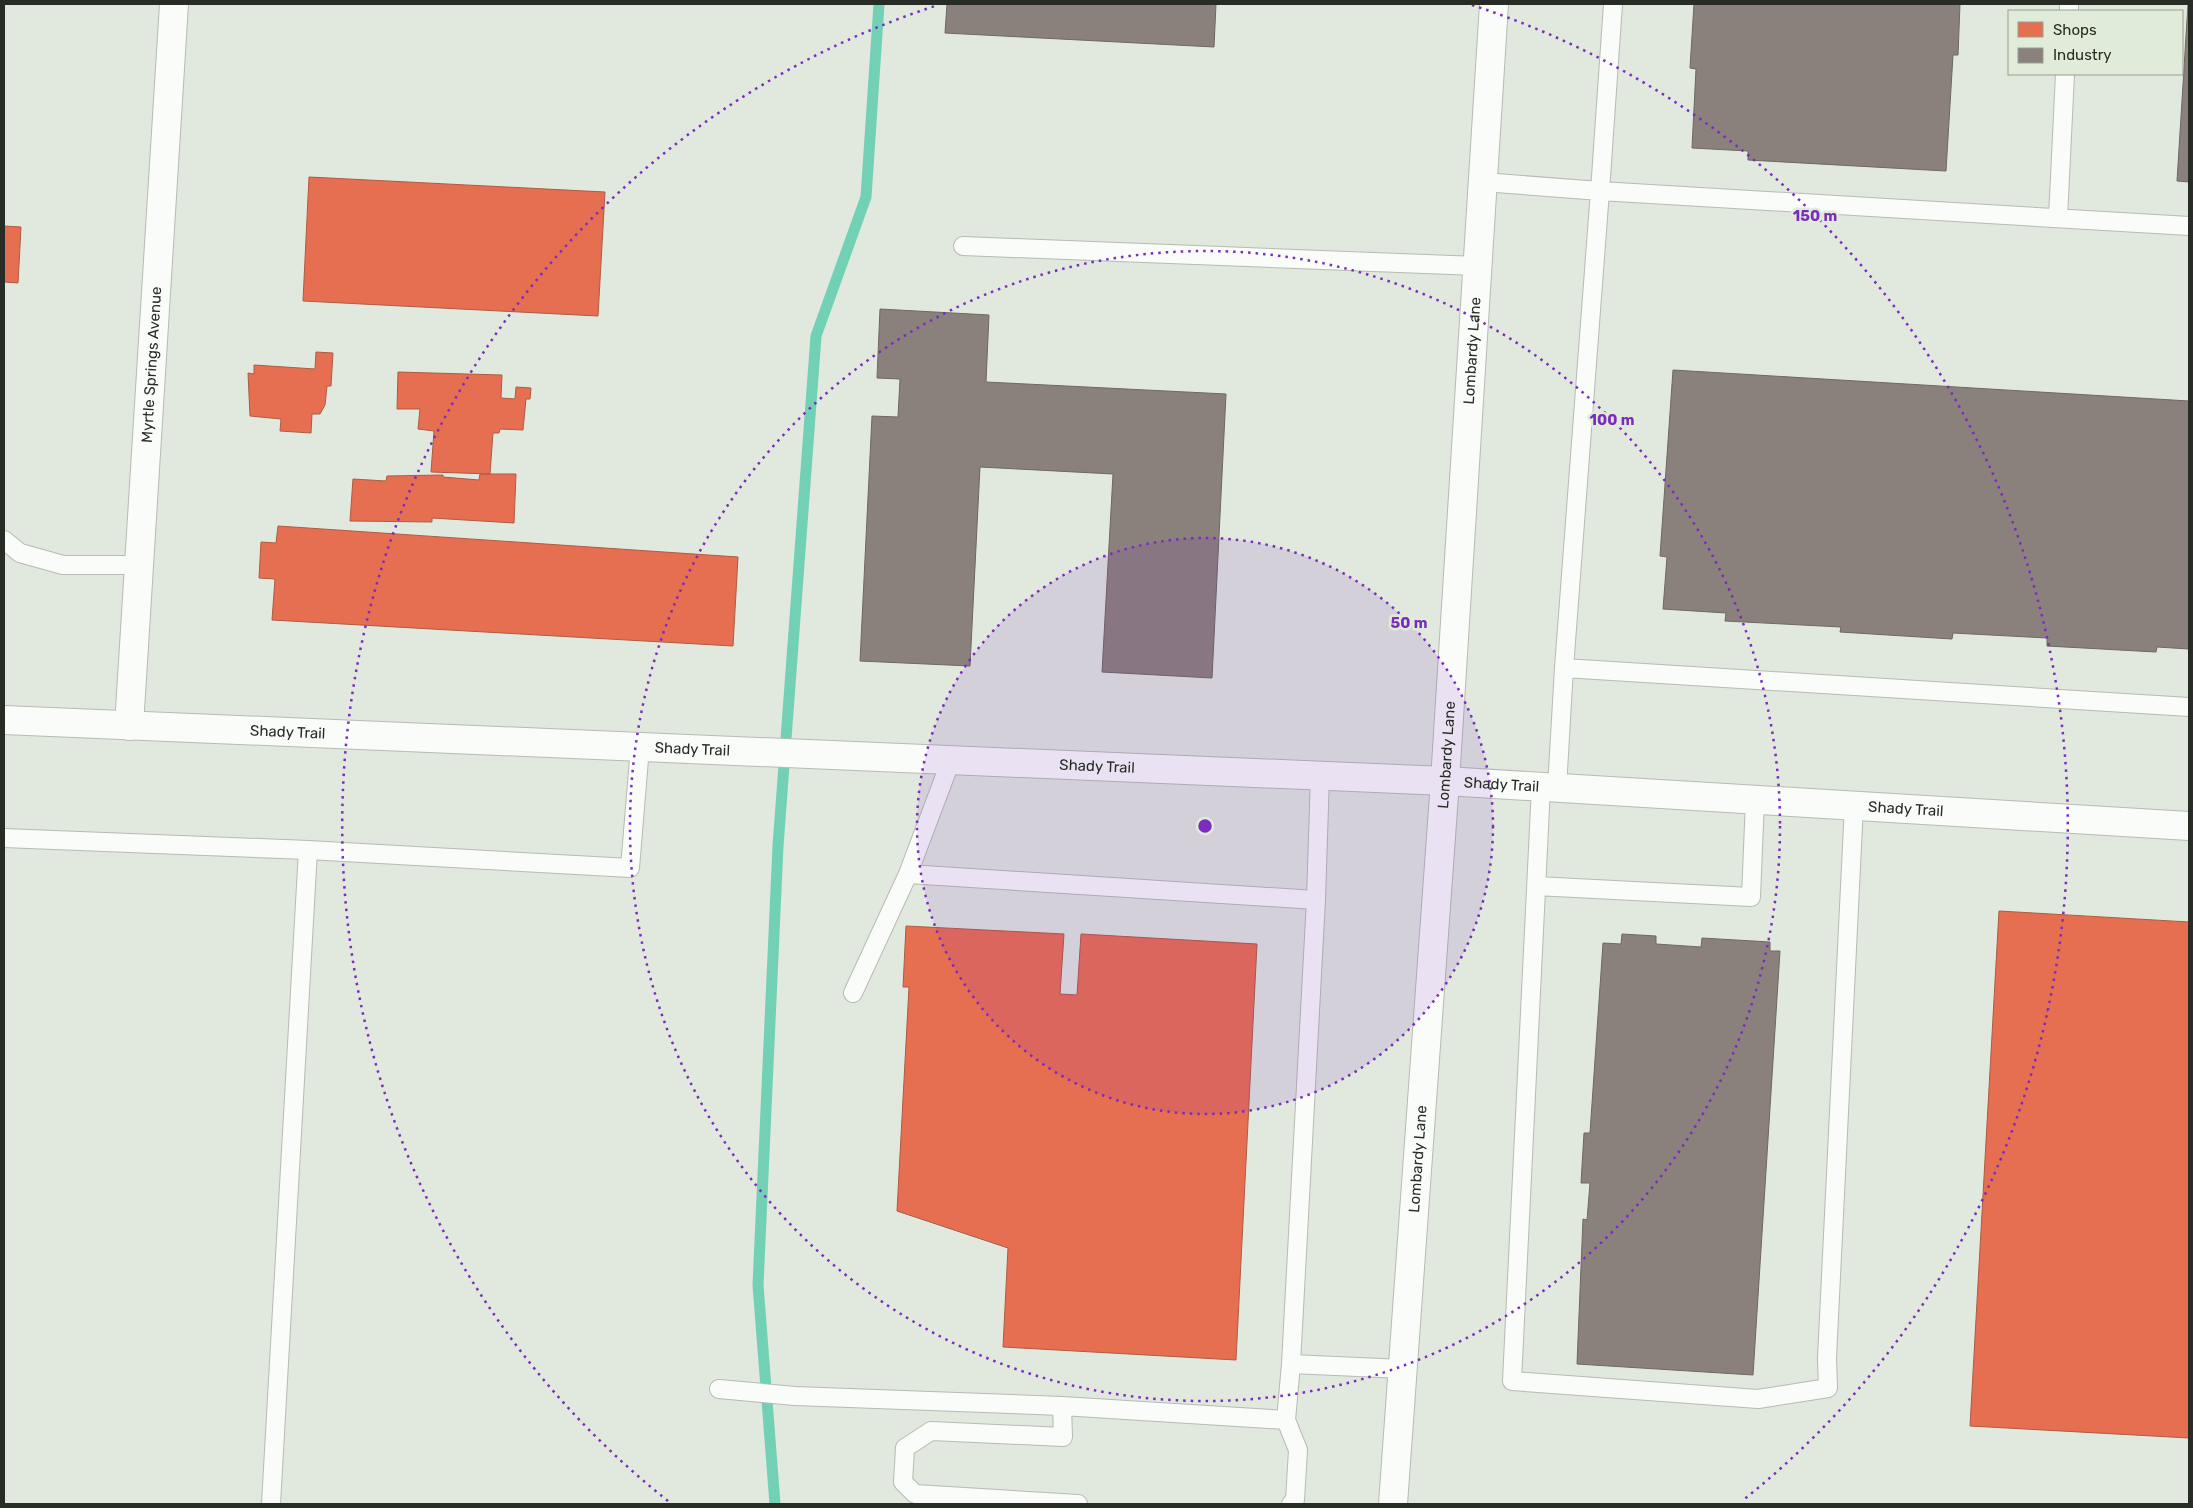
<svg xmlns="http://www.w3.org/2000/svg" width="2193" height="1508" viewBox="0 0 2193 1508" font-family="Rubik,sans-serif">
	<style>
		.shops { fill: #e76f51; stroke: #ad5b44 }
		.industry { fill: #8a817c; stroke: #6c6862 }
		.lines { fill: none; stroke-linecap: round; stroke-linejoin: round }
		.stream { stroke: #72d0b4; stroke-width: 11 }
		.service-casing { stroke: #b6bbb3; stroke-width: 20 }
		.minor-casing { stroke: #b6bbb3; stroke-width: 30 }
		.tertiary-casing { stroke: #b6bbb3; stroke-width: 30 }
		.secondary-casing { stroke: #b6bbb3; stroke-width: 30 }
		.service { stroke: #fafcfa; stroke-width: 18 }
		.minor { stroke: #fafcfa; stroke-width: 28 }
		.tertiary { stroke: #fafcfa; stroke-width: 28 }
		.secondary { stroke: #fafcfa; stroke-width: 28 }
		.ring { fill: none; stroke: #7b2cbf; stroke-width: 2.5; stroke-dasharray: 2.5 5 }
		.labels { text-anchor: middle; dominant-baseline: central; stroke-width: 5; stroke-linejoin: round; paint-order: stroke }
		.street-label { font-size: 15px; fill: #272c24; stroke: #e0ecd9 }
		.centre { fill: #7b2cbf; stroke: #e0ecd9; stroke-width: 2.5 }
		.ring-label { font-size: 15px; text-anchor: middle; font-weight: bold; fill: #7b2cbf; stroke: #e0ecd9; stroke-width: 5; stroke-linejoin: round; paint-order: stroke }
	</style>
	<rect width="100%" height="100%" fill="#e1e8dd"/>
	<path class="shops" d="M 309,177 L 605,192 L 598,316 L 303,301 Z
		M 4,226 L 21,227 L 18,283 L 4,282 Z
		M 316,352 L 333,353 L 331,386 L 327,386 L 325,405 L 320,414 L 312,414 L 311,433 L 280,431 L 281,419 L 250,416 L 248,373 L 254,374 L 254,365 L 315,369 Z
		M 398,372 L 502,375 L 501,398 L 515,399 L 516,387 L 531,388 L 530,399 L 526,399 L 523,430 L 500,429 L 499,433 L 493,433 L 490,474 L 431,472 L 434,431 L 418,429 L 420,409 L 397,409 Z
		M 480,474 L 516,474 L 514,523 L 432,518 L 432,522 L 350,521 L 353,479 L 386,481 L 387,476 L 443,475 L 443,477 L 479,480 Z
		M 278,526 L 738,557 L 733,646 L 272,620 L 275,579 L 259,578 L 261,542 L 276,543 Z
		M 1999,911 L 2189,922 L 2189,1438 L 1970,1426 Z
		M 906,926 L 1064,934 L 1060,994 L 1077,995 L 1081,934 L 1257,944 L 1236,1360 L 1003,1347 L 1008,1248 L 897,1211 L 909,987 L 903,987 Z"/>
	<path class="industry" d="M 947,4 L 1216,4 L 1214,47 L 945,33 Z
		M 1694,4 L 1960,4 L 1958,55 L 1953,55 L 1946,171 L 1748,160 L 1748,151 L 1692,148 L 1696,69 L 1690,68 Z
		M 2188,4 L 2189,4 L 2189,182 L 2177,181 Z
		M 880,309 L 989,315 L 986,382 L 1226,394 L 1212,678 L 1102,672 L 1113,474 L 980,467 L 970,666 L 860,661 L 872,416 L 898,417 L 900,379 L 877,378 Z
		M 1673,370 L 2189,401 L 2189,649 L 2157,647 L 2156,652 L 2047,646 L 2047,638 L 1953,633 L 1952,639 L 1840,632 L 1841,627 L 1725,621 L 1726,613 L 1663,609 L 1667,557 L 1660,556 Z
		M 1622,934 L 1656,936 L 1656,944 L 1701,947 L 1702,938 L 1770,942 L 1770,951 L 1780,951 L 1753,1375 L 1577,1364 L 1583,1219 L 1587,1220 L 1590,1183 L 1581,1183 L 1584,1133 L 1590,1133 L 1603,943 L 1621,944 Z"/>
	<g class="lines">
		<path class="stream" d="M 775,1504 L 758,1285 L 778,846 L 816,336 L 866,197 L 879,4"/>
		<g class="service-casing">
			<path id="service" d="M 2069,11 L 2069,4
				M 1483,182 L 1600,191 L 1613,4
				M 2058,218 L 2065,74
				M 2189,226 L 1600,191 L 1564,668 L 2189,707
				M 963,246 L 1477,266
				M 4,540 L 20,553 L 63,565 L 139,565
				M 1541,787 L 1512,1381 L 1758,1399 L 1828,1388 L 1827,1358 L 1854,805
				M 1557,788 L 1564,668
				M 4,838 L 308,850 L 271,1504
				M 308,850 L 630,868 L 640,747
				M 908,874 L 951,760
				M 1536,886 L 1751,897 L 1755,800
				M 853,993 L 908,874 L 1316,900
				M 1291,1364 L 1403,1369
				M 719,1389 L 795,1396 L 1062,1406
				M 1078,1504 L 915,1494 L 903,1482 L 905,1448 L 931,1431 L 1063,1437 L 1062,1406 L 1286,1420
				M 1291,1504 L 1295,1500 L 1298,1450 L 1286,1420 L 1291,1364 L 1316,900 L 1320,775"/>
		</g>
		<g class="minor-casing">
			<g id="minor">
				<path id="s1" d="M 129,726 L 174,4"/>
			</g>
		</g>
		<g class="tertiary-casing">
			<g id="tertiary">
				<path id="s2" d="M 4,720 L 1445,781 L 2189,826"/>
			</g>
		</g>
		<g class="secondary-casing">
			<g id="secondary">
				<path id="s3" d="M 1393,1504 L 1445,781 L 1494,4"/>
			</g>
		</g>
		<use href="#service" class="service"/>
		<use href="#minor" class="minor"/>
		<use href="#tertiary" class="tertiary"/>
		<use href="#secondary" class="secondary"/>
	</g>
	<circle cx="1205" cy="826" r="288" fill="#7b2cbf" fill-opacity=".12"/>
	<g class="ring">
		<circle cx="1205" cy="826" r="288"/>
		<circle cx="1205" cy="826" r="575"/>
		<path d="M668 1501A863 863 0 0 1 938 5M1472 5A863 863 0 0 1 1742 1501"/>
	</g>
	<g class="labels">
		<g class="street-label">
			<text stroke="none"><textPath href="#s3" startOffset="1156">Lombardy Lane</textPath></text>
			<text stroke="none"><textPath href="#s1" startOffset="362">Myrtle Springs Avenue</textPath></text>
			<text stroke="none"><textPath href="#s2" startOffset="284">Shady Trail</textPath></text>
			<text stroke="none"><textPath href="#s2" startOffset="689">Shady Trail</textPath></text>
			<text stroke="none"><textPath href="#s3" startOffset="751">Lombardy Lane</textPath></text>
			<text stroke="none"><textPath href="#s2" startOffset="1094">Shady Trail</textPath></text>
			<text stroke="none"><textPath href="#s2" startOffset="1499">Shady Trail</textPath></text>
			<text stroke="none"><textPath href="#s2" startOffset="1904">Shady Trail</textPath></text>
			<text stroke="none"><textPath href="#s3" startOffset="346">Lombardy Lane</textPath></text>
		</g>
	</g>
	<circle cx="1205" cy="826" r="8" class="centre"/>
	<g class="ring-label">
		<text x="1815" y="221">150 m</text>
		<text x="1612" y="425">100 m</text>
		<text x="1409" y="628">50 m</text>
	</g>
	<rect width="2193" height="1508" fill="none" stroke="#272c24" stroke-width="10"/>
	<rect x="2008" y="10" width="175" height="65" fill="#e0ecd9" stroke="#969f91"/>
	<rect x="2018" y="22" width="25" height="15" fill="#e76f51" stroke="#969f91"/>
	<text x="2053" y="35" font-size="15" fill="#272c24">Shops</text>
	<rect x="2018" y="48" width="25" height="15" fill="#8a817c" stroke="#969f91"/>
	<text x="2053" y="60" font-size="15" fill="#272c24">Industry</text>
</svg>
